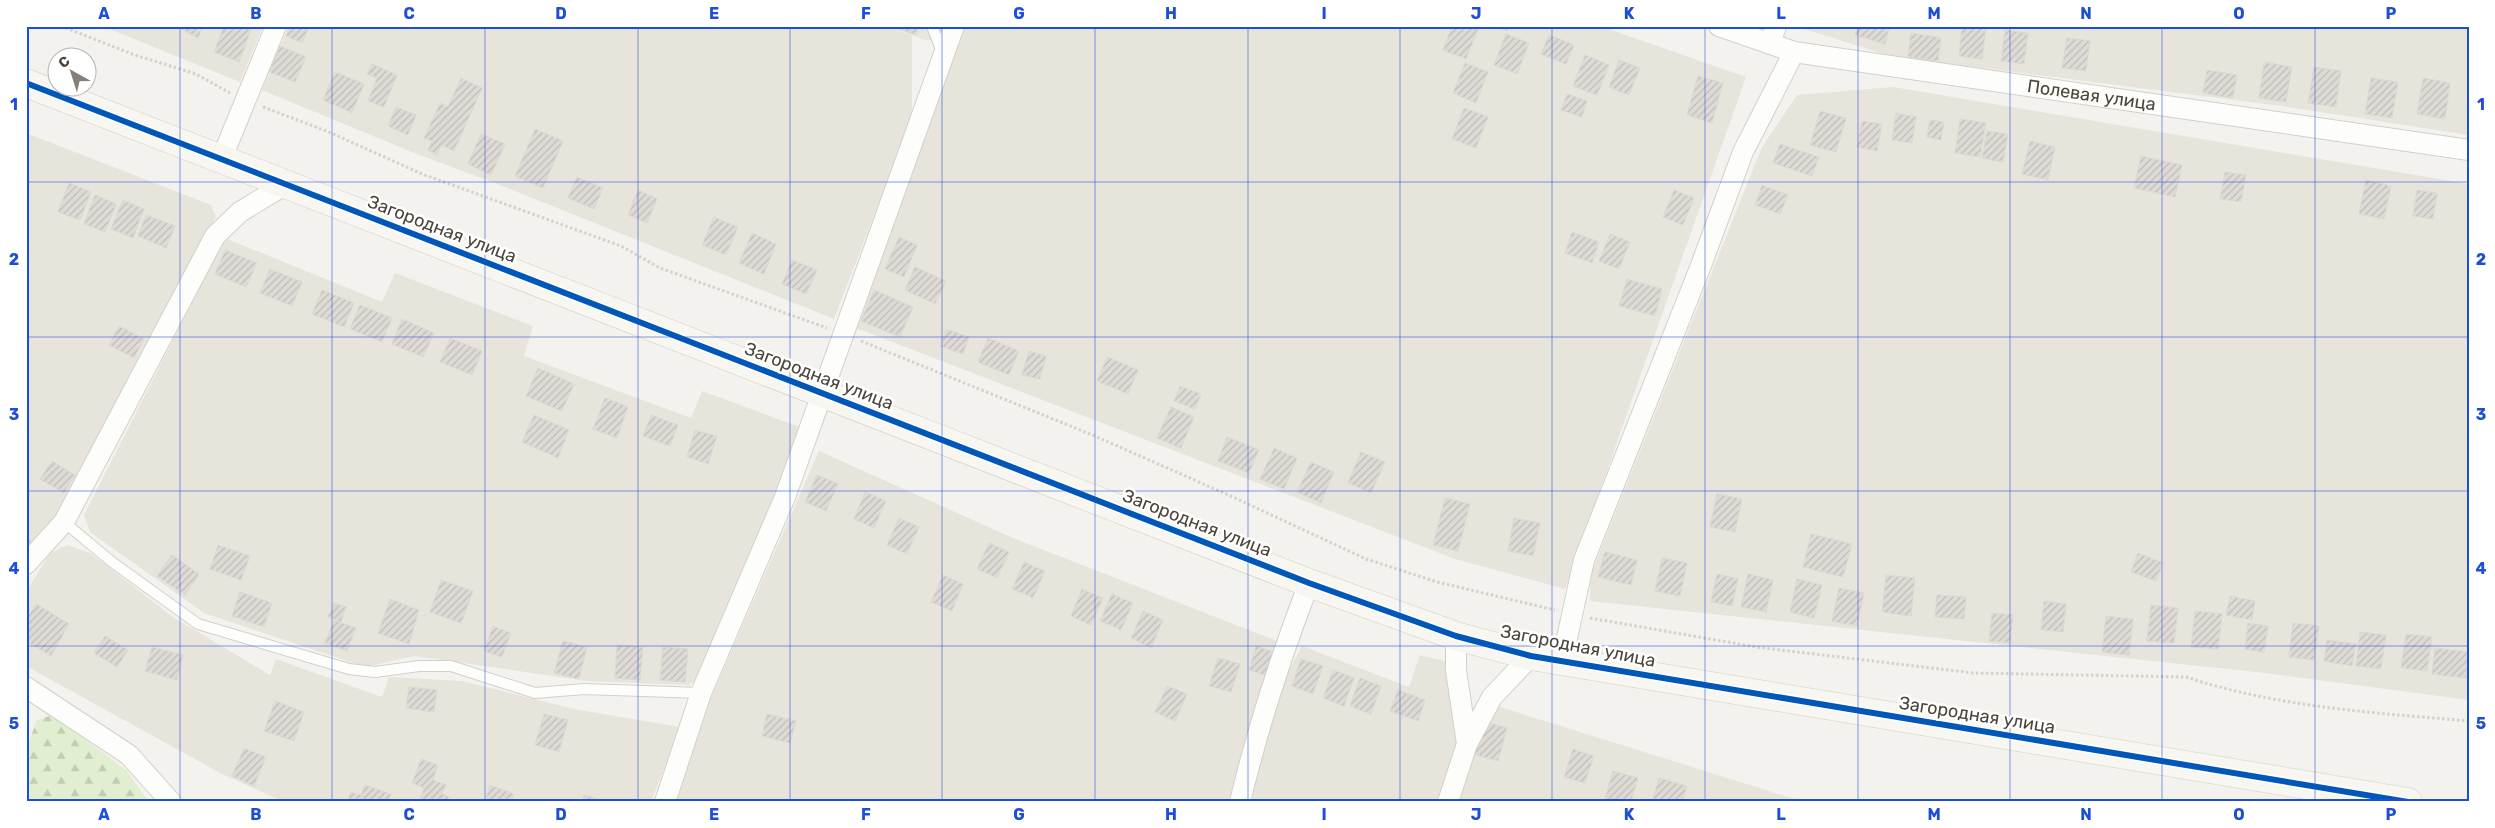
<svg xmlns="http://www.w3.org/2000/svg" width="2495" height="828" viewBox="0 0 2495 828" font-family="Rubik,sans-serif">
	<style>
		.residential { fill: #e7e4dc }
		.education { fill: #eae5da }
		.forest { fill: url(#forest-firs) }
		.building { fill: url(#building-hatch); stroke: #dcd9d4 }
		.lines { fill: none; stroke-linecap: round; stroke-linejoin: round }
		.lane-casing { stroke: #d2d0cb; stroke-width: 12 }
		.street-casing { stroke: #d2d0cb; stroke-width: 22 }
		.secondary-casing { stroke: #d3cfc5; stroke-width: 29 }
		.path { stroke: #d3d2cc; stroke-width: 3; stroke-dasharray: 2.5 2.5; stroke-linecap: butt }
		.lane { stroke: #fdfdfc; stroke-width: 10 }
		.street { stroke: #fdfdfc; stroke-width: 20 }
		.secondary { stroke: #f7f6f1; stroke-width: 28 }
		.cycleway-casing { stroke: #fff; stroke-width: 9 }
		.cycleway { stroke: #0057b8; stroke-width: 6 }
		.grid { fill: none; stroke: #1d4ed8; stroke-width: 1; stroke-opacity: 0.55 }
		.labels { text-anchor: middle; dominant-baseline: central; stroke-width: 5; stroke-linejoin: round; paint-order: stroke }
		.street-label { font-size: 18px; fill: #4b4439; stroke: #fff }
		.neatline { fill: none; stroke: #1d4ed8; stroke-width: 2 }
		.grid-label { font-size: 16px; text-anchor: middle; font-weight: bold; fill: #1d4ed8 }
	</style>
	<defs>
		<pattern id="forest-firs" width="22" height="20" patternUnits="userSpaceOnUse" patternTransform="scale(1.25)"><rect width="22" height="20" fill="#e1eecf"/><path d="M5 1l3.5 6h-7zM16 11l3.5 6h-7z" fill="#c3cdb2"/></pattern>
		<pattern id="building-hatch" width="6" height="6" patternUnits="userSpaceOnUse" patternTransform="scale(1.25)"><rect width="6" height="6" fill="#dedbd6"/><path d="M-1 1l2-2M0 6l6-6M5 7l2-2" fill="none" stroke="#c0bdb8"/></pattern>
	</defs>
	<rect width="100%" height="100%" fill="#f4f2ee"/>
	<path class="residential" d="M 102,26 L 263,26 L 240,82 Z
		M 289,26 L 888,26 L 912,35 L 912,117 L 834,319 L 495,183 L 414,153 L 262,90 Z
		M 963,26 L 1600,26 L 1746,77 L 1565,589 L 1455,559 L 851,326 Z
		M 1795,26 L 2469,26 L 2469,135 L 2281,106 L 1890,56 Z
		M 1893,87 L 2469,184 L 2469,700 L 2265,673 L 1590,601 L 1590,576 L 1762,147 L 1797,95 Z
		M 26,133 L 211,205 L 216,217 L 57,524 L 26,554 Z
		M 225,238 L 382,302 L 395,273 L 533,326 L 524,356 L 691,418 L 702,391 L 805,429 L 702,675 L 689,685 L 587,681 L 414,656 L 365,667 L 204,613 L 90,532 L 84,515 Z
		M 819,451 L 1013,538 L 1280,642 L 1236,802 L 675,802 L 710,700 Z
		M 67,545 L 90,553 L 173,617 L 270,675 L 276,659 L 382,697 L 389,677 L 462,681 L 574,709 L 680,727 L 651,802 L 284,802 L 222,774 L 26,666 L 26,592 L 50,553 Z
		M 1302,646 L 1409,687 L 1420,655 L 1447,662 L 1457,740 L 1438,802 L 1250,802 L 1272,702 Z
		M 1494,705 L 1804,802 L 1455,802 L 1478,716 Z"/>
	<path class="education" d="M 888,26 L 944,26 L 942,33 L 928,41 Z"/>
	<path class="forest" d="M 52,715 L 126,770 L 149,802 L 26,802 L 26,750 L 37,720 Z"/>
	<path class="building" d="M 176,26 L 203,26 L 198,38 Z
		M 224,26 L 242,26 L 251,30 L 239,62 L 214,52 Z
		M 290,26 L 309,26 L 302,43 L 286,36 Z
		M 891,26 L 919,26 L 916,35 Z
		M 1452,26 L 1472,26 L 1478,29 L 1466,59 L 1443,50 Z
		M 1494,26 L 1509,26 L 1507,31 Z
		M 1858,26 L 1890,26 L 1885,44 L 1855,35 Z
		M 1962,26 L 1986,26 L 1982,59 L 1959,56 Z
		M 2005,30 L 2028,33 L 2024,64 L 2001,61 Z
		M 1911,33 L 1941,38 L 1938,61 L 1908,57 Z
		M 1506,34 L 1529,43 L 1517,74 L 1494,65 Z
		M 1549,35 L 1574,45 L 1566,64 L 1541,54 Z
		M 2067,38 L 2090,41 L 2086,71 L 2062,68 Z
		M 280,46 L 306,57 L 295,82 L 269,72 Z
		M 1585,55 L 1609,65 L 1597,95 L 1573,86 Z
		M 1619,60 L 1640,68 L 1629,95 L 1609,87 Z
		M 2264,62 L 2292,67 L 2286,102 L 2259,98 Z
		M 1465,63 L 1488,72 L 1476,103 L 1453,93 Z
		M 372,64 L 397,75 L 384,107 L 368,101 L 377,78 L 367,74 Z
		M 2314,67 L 2341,71 L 2336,107 L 2308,103 Z
		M 2207,70 L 2237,75 L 2233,98 L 2203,93 Z
		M 335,72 L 364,84 L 352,113 L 323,100 Z
		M 1698,76 L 1723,83 L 1712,123 L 1687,115 Z
		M 461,78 L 482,88 L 454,151 L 441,145 L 437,155 L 428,150 L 432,141 L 424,138 L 440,103 L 448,107 Z
		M 2371,78 L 2398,82 L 2392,118 L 2365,114 Z
		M 2423,78 L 2450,83 L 2445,119 L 2417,114 Z
		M 1567,94 L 1587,101 L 1582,117 L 1561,110 Z
		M 396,107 L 416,115 L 408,135 L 388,126 Z
		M 1464,108 L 1488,117 L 1476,148 L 1452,139 Z
		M 1820,111 L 1846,118 L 1836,152 L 1810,145 Z
		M 1896,113 L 1916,117 L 1912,143 L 1892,140 Z
		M 1960,119 L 1986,123 L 1980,157 L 1955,153 Z
		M 1930,120 L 1944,122 L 1941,140 L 1927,137 Z
		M 1862,121 L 1882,124 L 1877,151 L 1857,147 Z
		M 535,129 L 563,141 L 543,188 L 515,176 Z
		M 1987,131 L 2008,134 L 2003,162 L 1982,158 Z
		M 481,134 L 505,144 L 491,175 L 468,164 Z
		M 2030,141 L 2055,147 L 2048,180 L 2022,174 Z
		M 1780,144 L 1819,157 L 1812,176 L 1773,163 Z
		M 2141,156 L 2182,165 L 2175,197 L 2134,188 Z
		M 2225,172 L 2246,175 L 2241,202 L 2220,199 Z
		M 577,177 L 603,188 L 594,209 L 568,198 Z
		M 2366,180 L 2391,186 L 2384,219 L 2359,214 Z
		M 69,183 L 91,192 L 80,220 L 58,212 Z
		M 1762,185 L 1788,195 L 1780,214 L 1755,205 Z
		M 638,190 L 657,199 L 647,223 L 628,215 Z
		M 1674,190 L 1694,198 L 1683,225 L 1663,217 Z
		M 2417,190 L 2437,193 L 2433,219 L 2413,216 Z
		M 95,195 L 116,204 L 105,232 L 84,224 Z
		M 123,200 L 144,209 L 133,238 L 111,229 Z
		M 146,215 L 175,226 L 166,248 L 138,236 Z
		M 714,217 L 738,227 L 726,255 L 702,245 Z
		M 1572,232 L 1599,242 L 1592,263 L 1565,253 Z
		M 752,233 L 776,244 L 764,274 L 739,263 Z
		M 1610,234 L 1630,242 L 1619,269 L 1599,261 Z
		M 899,237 L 917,245 L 904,277 L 885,269 Z
		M 225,250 L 257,263 L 246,287 L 215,274 Z
		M 792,260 L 817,270 L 806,294 L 782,284 Z
		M 915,267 L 946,281 L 935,304 L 905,290 Z
		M 270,269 L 302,282 L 292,306 L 260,293 Z
		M 1627,279 L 1662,289 L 1655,316 L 1619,306 Z
		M 322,290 L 354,303 L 344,327 L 312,314 Z
		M 874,290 L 913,307 L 900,337 L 861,321 Z
		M 360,305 L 392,318 L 382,342 L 350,329 Z
		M 402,319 L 434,333 L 423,357 L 392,344 Z
		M 119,326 L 144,339 L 134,358 L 109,345 Z
		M 946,329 L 969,337 L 963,354 L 940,346 Z
		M 450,338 L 482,351 L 472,375 L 440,362 Z
		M 988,338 L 1019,351 L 1009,375 L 978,362 Z
		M 1029,351 L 1046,356 L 1040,379 L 1022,375 Z
		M 1107,357 L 1138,370 L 1128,394 L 1097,381 Z
		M 538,368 L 574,384 L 562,411 L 526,396 Z
		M 1180,386 L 1201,394 L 1195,409 L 1174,401 Z
		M 605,398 L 628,407 L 617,438 L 593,429 Z
		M 1171,407 L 1194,417 L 1181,448 L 1157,438 Z
		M 534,415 L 569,430 L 558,458 L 522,442 Z
		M 651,415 L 678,425 L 670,446 L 643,436 Z
		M 695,430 L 717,436 L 708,464 L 687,457 Z
		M 1227,437 L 1259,450 L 1249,473 L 1218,461 Z
		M 1274,448 L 1297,458 L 1284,489 L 1260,479 Z
		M 1361,452 L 1385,462 L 1371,493 L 1348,483 Z
		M 52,461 L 75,475 L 64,493 L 40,479 Z
		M 1311,462 L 1334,472 L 1321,503 L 1297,492 Z
		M 817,475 L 838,484 L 826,511 L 805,502 Z
		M 865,492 L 886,501 L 874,528 L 854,519 Z
		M 1717,494 L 1742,499 L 1735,532 L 1710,527 Z
		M 1445,498 L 1470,504 L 1458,551 L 1433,545 Z
		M 899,518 L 919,527 L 907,554 L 887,545 Z
		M 1514,518 L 1540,523 L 1533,556 L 1508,551 Z
		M 1811,534 L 1852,544 L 1843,577 L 1803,567 Z
		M 26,537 L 32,542 L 26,548 Z
		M 989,543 L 1009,552 L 997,578 L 977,569 Z
		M 218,545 L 250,556 L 241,580 L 210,569 Z
		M 1605,552 L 1637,560 L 1631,585 L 1598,577 Z
		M 2138,553 L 2163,563 L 2156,581 L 2131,572 Z
		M 172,555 L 199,574 L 185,595 L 157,576 Z
		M 1662,558 L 1687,563 L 1680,596 L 1655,591 Z
		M 1024,562 L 1045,571 L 1033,598 L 1012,589 Z
		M 1717,574 L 1738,579 L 1732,606 L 1711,602 Z
		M 1748,574 L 1773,580 L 1766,612 L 1741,607 Z
		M 943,575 L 963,584 L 952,611 L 931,602 Z
		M 1886,575 L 1915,578 L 1911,616 L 1882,612 Z
		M 1797,579 L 1822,585 L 1814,618 L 1790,612 Z
		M 441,580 L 473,591 L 461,623 L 430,612 Z
		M 1839,588 L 1864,593 L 1857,626 L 1832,621 Z
		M 1082,589 L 1103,598 L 1091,625 L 1071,616 Z
		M 240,592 L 272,603 L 264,627 L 232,616 Z
		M 1112,594 L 1133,603 L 1121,630 L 1100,621 Z
		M 1937,595 L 1966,597 L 1964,619 L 1935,617 Z
		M 2230,596 L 2255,601 L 2252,620 L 2226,615 Z
		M 390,599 L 419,610 L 409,644 L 378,633 Z
		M 2044,601 L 2066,604 L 2063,632 L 2041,630 Z
		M 334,603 L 346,607 L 341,622 L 328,617 Z
		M 36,604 L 69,624 L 51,656 L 26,641 L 26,620 Z
		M 2151,605 L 2178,608 L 2174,643 L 2147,641 Z
		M 1143,611 L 1163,620 L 1151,648 L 1131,638 Z
		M 2195,611 L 2222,614 L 2218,649 L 2191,647 Z
		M 1992,613 L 2013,615 L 2010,643 L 1989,641 Z
		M 2106,616 L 2133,619 L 2129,655 L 2102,652 Z
		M 334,620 L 356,628 L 347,651 L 325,643 Z
		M 2248,623 L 2268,626 L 2264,652 L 2245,649 Z
		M 2293,623 L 2319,626 L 2314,660 L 2289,657 Z
		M 493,626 L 511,633 L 502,657 L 484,651 Z
		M 2360,632 L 2386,635 L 2381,669 L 2356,666 Z
		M 2406,634 L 2432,637 L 2427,671 L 2401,668 Z
		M 105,636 L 128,650 L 117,667 L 94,653 Z
		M 2327,640 L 2356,644 L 2352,666 L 2324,661 Z
		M 563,641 L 587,647 L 579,679 L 554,673 Z
		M 617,645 L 643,647 L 640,680 L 615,678 Z
		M 1256,646 L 1274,652 L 1267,676 L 1249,670 Z
		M 152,647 L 183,655 L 177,680 L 145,671 Z
		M 663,647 L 688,649 L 685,682 L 660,680 Z
		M 2435,648 L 2469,652 L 2466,678 L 2432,674 Z
		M 1218,658 L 1240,664 L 1231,692 L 1209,686 Z
		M 1301,659 L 1323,666 L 1313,694 L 1292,686 Z
		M 1333,670 L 1354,678 L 1344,706 L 1323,698 Z
		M 1360,678 L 1381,686 L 1371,714 L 1350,706 Z
		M 1167,686 L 1187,694 L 1175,721 L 1155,712 Z
		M 409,687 L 437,690 L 434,712 L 406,708 Z
		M 1398,690 L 1425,700 L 1418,721 L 1390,711 Z
		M 275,701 L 304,712 L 294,741 L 264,731 Z
		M 544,714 L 568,720 L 559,752 L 535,745 Z
		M 767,714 L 796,721 L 790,743 L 762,736 Z
		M 1482,721 L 1507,728 L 1498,761 L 1473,754 Z
		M 244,748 L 266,757 L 254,786 L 232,776 Z
		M 1573,749 L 1594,756 L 1585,783 L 1564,777 Z
		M 421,759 L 438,765 L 433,780 L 446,785 L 442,794 L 449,797 L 447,802 L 419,802 L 424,788 L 412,783 Z
		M 1613,771 L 1638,778 L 1631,802 L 1604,802 Z
		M 1659,778 L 1687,786 L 1682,802 L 1652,802 Z
		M 365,785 L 391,794 L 388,802 L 347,802 L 351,792 L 361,795 Z
		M 490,785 L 514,794 L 511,802 L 485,802 Z
		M 584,795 L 608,802 L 582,802 Z"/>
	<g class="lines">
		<g class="lane-casing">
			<path id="lane" d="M 932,26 L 942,52
				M 64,522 L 112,562 L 198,624 L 349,669 L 375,672 L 419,666 L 451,666 L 535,693 L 584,689 L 701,693"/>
		</g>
		<g class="street-casing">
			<g id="street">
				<path id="s1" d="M 1719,26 L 1794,52 L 2469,150"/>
				<path d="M 1770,44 L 1776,26"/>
				<path d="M 221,160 L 276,26"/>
				<path d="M 26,564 L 64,522 L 215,236 L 240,212 L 286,184"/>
				<path d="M 1456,636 L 1456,670 L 1467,744"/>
				<path d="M 1562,661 L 1584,560 L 1700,268 L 1743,152 L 1794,52"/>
				<path d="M 26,687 L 129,755 L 171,802"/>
				<path d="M 665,802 L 701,693 L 785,497 L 954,26"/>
				<path d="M 1240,802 C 1258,726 1281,656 1309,583"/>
				<path d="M 1448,802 L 1467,744 L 1492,697 L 1531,656"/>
			</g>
		</g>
		<g class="secondary-casing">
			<path id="secondary" d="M 26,83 L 1309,583 L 1456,636 L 1531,656 L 2408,802"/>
		</g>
		<path class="path" d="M 61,26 L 132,54 L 196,74 L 230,93
			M 263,107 L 329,132 L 422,174 L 621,246 L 660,268 L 827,328
			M 861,341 L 1090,434 L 1233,497 L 1366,559 L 1437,582 L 1555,610
			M 1590,618 L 1756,647 L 1973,673 L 2186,677 C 2276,707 2375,713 2469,721"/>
		<use href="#lane" class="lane"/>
		<use href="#street" class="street"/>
		<use href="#secondary" class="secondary"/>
		<g class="cycleway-casing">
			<path id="cycleway" d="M 26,83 L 1309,583 L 1456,636 L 1531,656 L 2408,802"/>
		</g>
		<use href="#cycleway" class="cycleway"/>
	</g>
	<path class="grid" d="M 180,26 L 180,802M 332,26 L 332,802M 485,26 L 485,802M 638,26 L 638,802M 790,26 L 790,802M 942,26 L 942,802M 1095,26 L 1095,802M 1248,26 L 1248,802M 1400,26 L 1400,802M 1552,26 L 1552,802M 1705,26 L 1705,802M 1858,26 L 1858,802M 2010,26 L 2010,802M 2162,26 L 2162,802M 2315,26 L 2315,802M 26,182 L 2469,182M 26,337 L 2469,337M 26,491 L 2469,491M 26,646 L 2469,646"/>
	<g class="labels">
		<g class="street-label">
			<text stroke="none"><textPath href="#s1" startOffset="380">Полевая улица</textPath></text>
			<text transform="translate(442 229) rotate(21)">Загородная улица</text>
			<text transform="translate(819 376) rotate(21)">Загородная улица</text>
			<text transform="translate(1197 523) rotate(21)">Загородная улица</text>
			<text transform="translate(1578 646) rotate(11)">Загородная улица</text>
			<text transform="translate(1977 715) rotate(9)">Загородная улица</text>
		</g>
	</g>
	<rect width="2495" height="828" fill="none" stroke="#ffffff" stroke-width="55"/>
	<g transform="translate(72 72) rotate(321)"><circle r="24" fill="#ffffff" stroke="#b7b4b0"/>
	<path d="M0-4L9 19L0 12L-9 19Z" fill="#868178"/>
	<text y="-8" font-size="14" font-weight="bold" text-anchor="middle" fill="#4b4439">С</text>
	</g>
	<rect x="28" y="28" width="2440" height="772" class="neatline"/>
	<g class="grid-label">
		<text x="104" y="19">A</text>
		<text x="256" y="19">B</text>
		<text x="409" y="19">C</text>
		<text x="561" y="19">D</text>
		<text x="714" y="19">E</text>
		<text x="866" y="19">F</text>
		<text x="1019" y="19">G</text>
		<text x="1171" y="19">H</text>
		<text x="1324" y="19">I</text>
		<text x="1476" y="19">J</text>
		<text x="1629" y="19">K</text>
		<text x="1781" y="19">L</text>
		<text x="1934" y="19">M</text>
		<text x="2086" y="19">N</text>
		<text x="2239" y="19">O</text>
		<text x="2391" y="19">P</text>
		<text x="14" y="110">1</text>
		<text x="2481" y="110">1</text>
		<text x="14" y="265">2</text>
		<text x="2481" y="265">2</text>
		<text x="14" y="420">3</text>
		<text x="2481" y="420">3</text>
		<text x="14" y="574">4</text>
		<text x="2481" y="574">4</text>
		<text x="14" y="729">5</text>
		<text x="2481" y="729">5</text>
		<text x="104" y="820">A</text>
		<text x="256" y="820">B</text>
		<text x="409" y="820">C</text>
		<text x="561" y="820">D</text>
		<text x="714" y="820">E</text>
		<text x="866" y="820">F</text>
		<text x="1019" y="820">G</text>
		<text x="1171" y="820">H</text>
		<text x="1324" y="820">I</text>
		<text x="1476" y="820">J</text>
		<text x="1629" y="820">K</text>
		<text x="1781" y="820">L</text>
		<text x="1934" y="820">M</text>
		<text x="2086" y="820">N</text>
		<text x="2239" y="820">O</text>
		<text x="2391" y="820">P</text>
	</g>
</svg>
